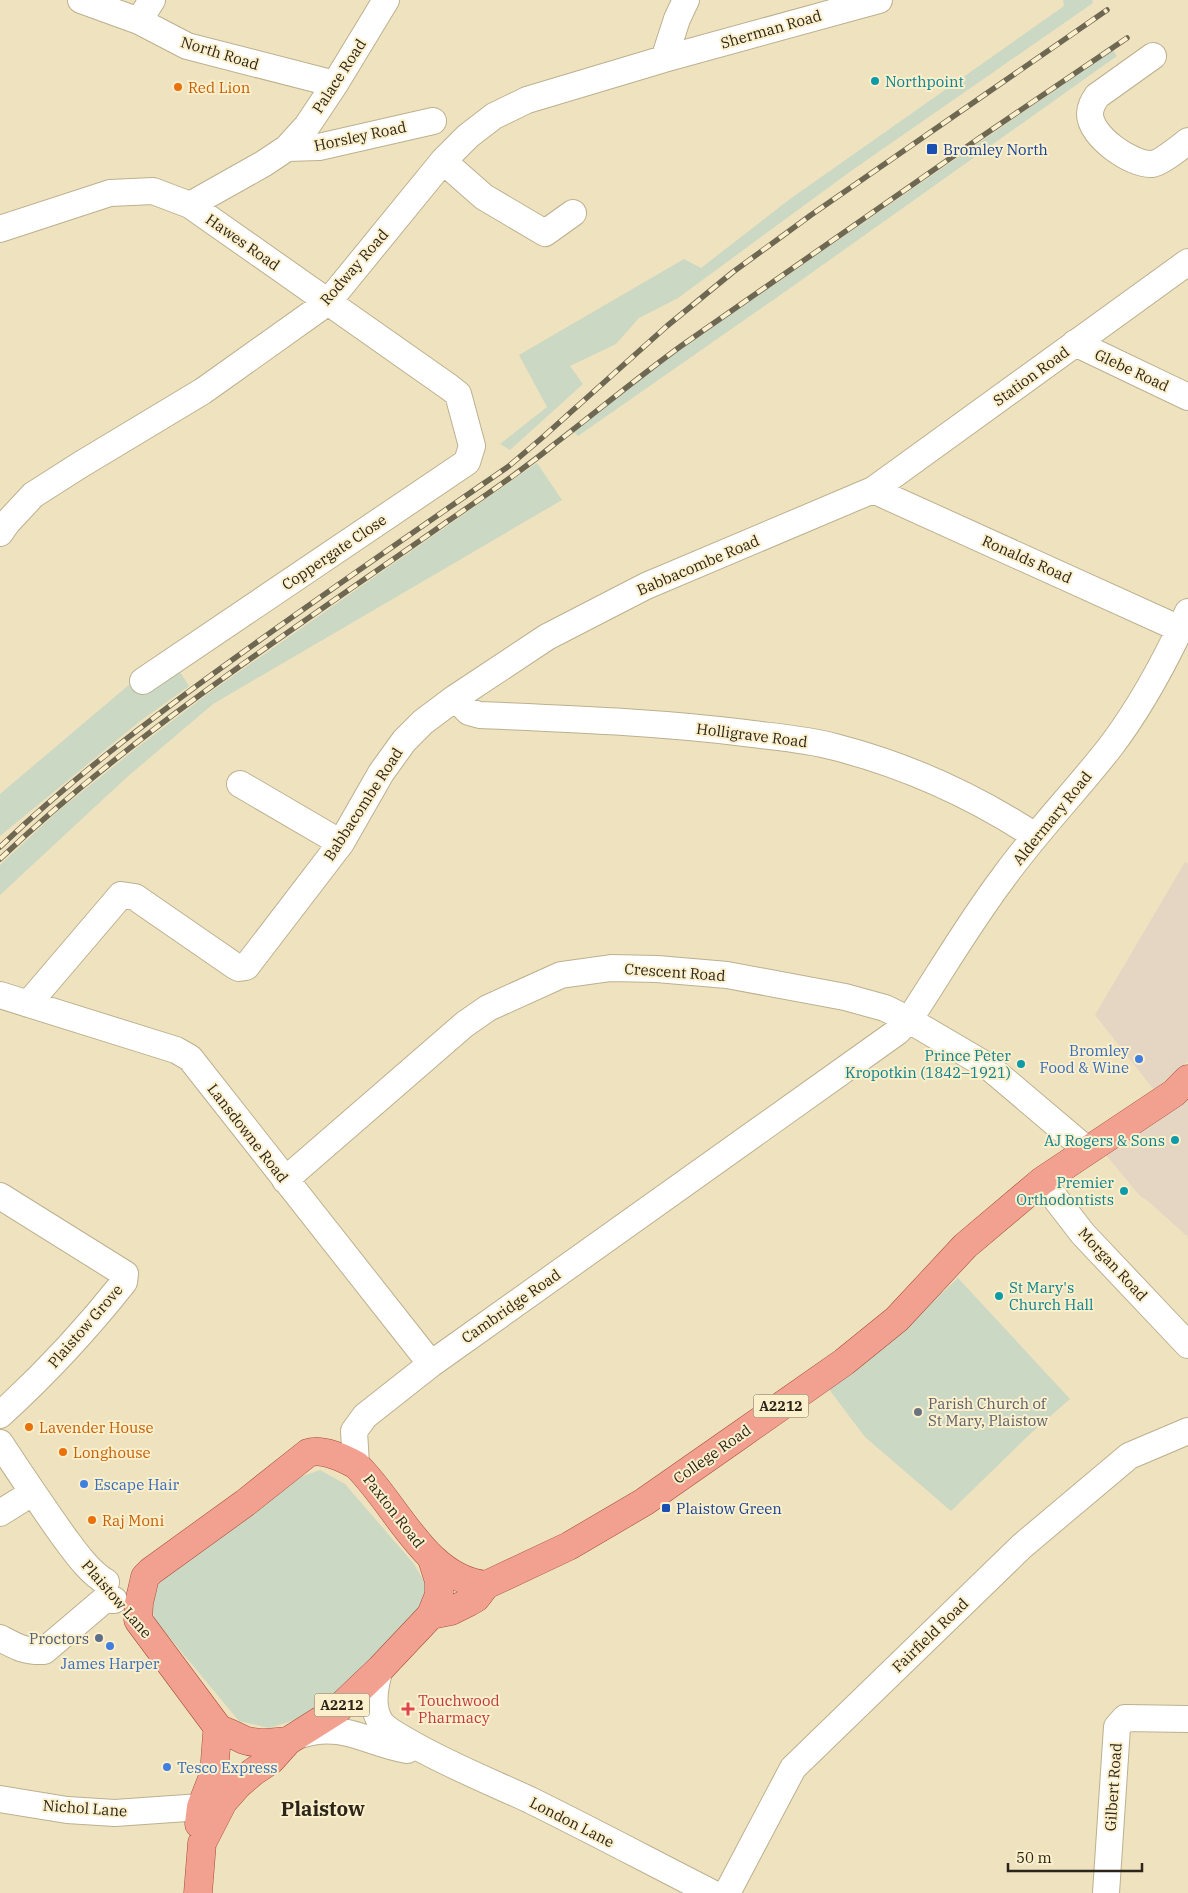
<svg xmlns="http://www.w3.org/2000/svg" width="1188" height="1893" viewBox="0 0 1188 1893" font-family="'IBM Plex Serif',serif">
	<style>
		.commercial { fill: #e5d6c4 }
		.green { fill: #cbd8c3 }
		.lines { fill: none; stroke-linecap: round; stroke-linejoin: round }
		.minor-casing { stroke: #bcb08f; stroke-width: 28 }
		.major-casing { stroke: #a64d37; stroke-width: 29 }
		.minor { stroke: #fff; stroke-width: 26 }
		.major { stroke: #f2a191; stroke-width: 28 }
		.rail-casing { stroke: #6e6752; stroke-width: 5.5 }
		.rail { stroke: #fcefcc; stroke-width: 4; stroke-dasharray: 11; stroke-linecap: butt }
		.culture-dot { fill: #0f9aa8; stroke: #fcefcc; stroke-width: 2 }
		.food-dot { fill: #e8710a; stroke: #fcefcc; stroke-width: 2 }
		.transit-dot { fill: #1a4fb4; stroke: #fcefcc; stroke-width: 2 }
		.shop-dot { fill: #3f7fe0; stroke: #fcefcc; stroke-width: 2 }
		.worship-dot { fill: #6b7280; stroke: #fcefcc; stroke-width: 2 }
		.service-dot { fill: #5c6f8a; stroke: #fcefcc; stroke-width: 2 }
		.health-dot { fill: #e0444e; stroke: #fcefcc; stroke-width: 2 }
		.labels { text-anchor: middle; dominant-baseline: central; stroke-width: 4; stroke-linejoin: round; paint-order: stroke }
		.shield { fill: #fcefcc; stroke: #6a624f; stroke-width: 1 }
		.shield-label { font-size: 14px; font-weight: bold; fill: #2b2619 }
		.street-label { font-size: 15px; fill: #2b2619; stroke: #fcefcc }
		.culture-label { font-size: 15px; fill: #0d838f; stroke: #fcefcc; text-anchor: end }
		.food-label { font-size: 15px; fill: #c56008; stroke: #fcefcc; text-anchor: start }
		.transit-label { font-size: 15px; fill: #164399; stroke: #fcefcc; text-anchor: start }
		.shop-label { font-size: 15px; fill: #366cbe; stroke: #fcefcc; text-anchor: start }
		.worship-label { font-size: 15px; fill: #5b616d; stroke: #fcefcc; text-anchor: start }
		.service-label { font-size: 15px; fill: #4e5e75; stroke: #fcefcc; text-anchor: end }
		.health-label { font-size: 15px; fill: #be3a42; stroke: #fcefcc; text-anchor: start }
		.district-label { font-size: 20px; font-weight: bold; fill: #2b2619; stroke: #fcefcc }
	</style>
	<rect width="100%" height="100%" fill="#efe2bf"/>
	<path class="commercial" d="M 1185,862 L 1188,864 L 1188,1061 L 1154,1090 L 1095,1015 Z
		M 1188,1079 L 1188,1237 L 1148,1201 L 1140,1196 L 1097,1144 Z"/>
	<path class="green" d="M 1063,0 L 1092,0 L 1093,3 L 851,171 L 678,298 L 639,318 L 616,344 L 570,366 L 583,384 L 510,450 L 500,444 L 547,407 L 519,355 L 684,259 L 701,268 L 790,199 L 1064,6 Z
		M 1113,50 L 1117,56 L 786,291 L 578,436 L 573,431 L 652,369 Z
		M 537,463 L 562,500 L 213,704 L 126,778 L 0,895 L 0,865 L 58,811 L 138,747 L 209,693 Z
		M 176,666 L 189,686 L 139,722 L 0,836 L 0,794 L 130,684 L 142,692 Z
		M 958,1278 L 1070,1399 L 1029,1435 L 951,1511 L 865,1437 L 828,1388 L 882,1349 Z
		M 320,1470 L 345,1484 L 414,1564 L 425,1583 L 426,1594 L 415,1614 L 345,1689 L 301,1718 L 269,1728 L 239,1721 L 155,1620 L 148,1597 L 165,1572 L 292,1480 Z"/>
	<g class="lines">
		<g class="minor-casing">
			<path id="minor" d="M 81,0 L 139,21 L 187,46 L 335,84
				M 139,21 L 152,0
				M 1153,56 L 1097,96 C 1093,102 1090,107 1090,114 C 1090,136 1131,165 1152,164 C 1161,163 1180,147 1188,141
				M 664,59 L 677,19 L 686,0
				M 287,148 L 319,147 L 433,121
				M 443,161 L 484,197 L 545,233 L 573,213
				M 190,205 L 263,164 L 287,148 L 307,126 L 335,84 L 386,0
				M 0,229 L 110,193 L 153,191 L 190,205 L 449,387 L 458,394 L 472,446 L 467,462 L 143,681
				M 1075,343 L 1188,397
				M 873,490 L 1180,629
				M 0,533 L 7,523 L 33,495 L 80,465 L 203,391 L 328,302 L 443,161 L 468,136 L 494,116 L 527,100 L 664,59 L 879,0
				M 455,698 L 469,712 L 480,715 C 569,719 657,722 745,733 C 775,737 806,739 835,747 C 905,765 974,796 1035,836
				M 240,784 L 341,843
				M 0,995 L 176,1050 L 190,1058 L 431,1364
				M 28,1004 L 121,895 L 135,897 L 235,966 L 239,968 L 246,967 L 341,843 L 381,773 L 404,741 L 423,722 L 455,698 L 547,637 L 646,586 L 873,490 L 1188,262
				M 285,1180 L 465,1024 L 488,1008 L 561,975 L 611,968 L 657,969 L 727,975 L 845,997 L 885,1008 L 909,1020 L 989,1067 L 1087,1150
				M 1042,1181 L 1083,1234 L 1188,1345
				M 0,1196 L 125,1274 L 124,1282 C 86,1330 45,1374 0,1415
				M 0,1443 C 21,1475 42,1506 64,1537 C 76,1553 89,1572 106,1582
				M 356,1465 L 354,1431 L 365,1416 L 431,1364 L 897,1032 L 909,1020 C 940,973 969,923 1003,878 C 1036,832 1076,791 1111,746 C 1142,705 1166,660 1188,612
				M 0,1513 L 32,1493
				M 0,1638 C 17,1647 25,1652 44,1651 L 104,1600 L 114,1600
				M 380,1669 C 375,1685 370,1709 382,1724 C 388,1731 399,1736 407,1741 C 446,1764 489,1781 530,1800 C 591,1830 651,1862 712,1893
				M 300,1735 C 342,1721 367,1743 407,1750
				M 0,1799 L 67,1810 L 115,1813 L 201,1807
				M 727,1893 L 793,1768 L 1022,1546 L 1129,1456 L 1188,1431
				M 1106,1893 L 1117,1727 L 1125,1718 L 1188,1719"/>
		</g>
		<g class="major-casing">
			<path id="major" d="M 431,1615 L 451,1611 L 469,1602 L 476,1598 L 486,1585 L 569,1546 L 644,1502 L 740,1435 L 844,1362 L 897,1319 L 965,1246 L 1042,1181 L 1174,1093 L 1188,1079
				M 288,1741 C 274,1742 257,1745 244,1740 C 236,1736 228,1732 219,1729 L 138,1620 L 139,1603 L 145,1577 L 151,1571 L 245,1503 L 308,1453 C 322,1448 343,1458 356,1465 C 396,1503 425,1579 486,1585
				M 199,1824 L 201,1807 L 214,1774 L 217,1734 L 219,1729
				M 198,1893 L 202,1843 L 223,1802 L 238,1785 L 253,1772 L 271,1760 L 288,1741 L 337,1710 L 380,1669 L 431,1615 L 439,1595 L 439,1581 L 432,1559"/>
		</g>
		<use href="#minor" class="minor"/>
		<use href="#major" class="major"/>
		<g class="rail-casing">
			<path id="rail" d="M 0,847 C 74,776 156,715 239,655 C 328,591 418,529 509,466 L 543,437 L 667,326 L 733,272 L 811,215 L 1107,10
				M 0,859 C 136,730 295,629 448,521 C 483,497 519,473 552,446 C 595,413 637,378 681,346 L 978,139 L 1127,38"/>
		</g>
		<use href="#rail" class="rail"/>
	</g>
	<g class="culture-dot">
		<circle cx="875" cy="81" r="5"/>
		<circle cx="1021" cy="1064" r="5"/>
		<circle cx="1175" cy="1140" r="5"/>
		<circle cx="1124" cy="1191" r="5"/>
		<circle cx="999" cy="1296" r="5"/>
	</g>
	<g class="food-dot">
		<circle cx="178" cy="87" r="5"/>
		<circle cx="29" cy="1427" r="5"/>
		<circle cx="63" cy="1452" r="5"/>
		<circle cx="92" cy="1520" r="5"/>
	</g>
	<g class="transit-dot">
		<rect x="926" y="143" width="12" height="12" rx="2.5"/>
		<rect x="661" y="1503" width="10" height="10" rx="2.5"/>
	</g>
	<g class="shop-dot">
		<circle cx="1139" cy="1059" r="5"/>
		<circle cx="84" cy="1484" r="5"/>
		<circle cx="110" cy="1646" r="5"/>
		<circle cx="167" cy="1767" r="5"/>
	</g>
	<circle class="worship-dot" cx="918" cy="1412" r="5"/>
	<circle class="service-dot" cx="99" cy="1638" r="5"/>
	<path class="health-dot" d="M405.5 1701.5h5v5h5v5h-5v5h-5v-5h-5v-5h5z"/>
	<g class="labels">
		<g class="shield">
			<rect x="753.5" y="1394.5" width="55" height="23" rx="4"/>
			<rect x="314.5" y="1693.5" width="55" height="23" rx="4"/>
		</g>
		<g class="shield-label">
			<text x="781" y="1406">A2212</text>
			<text x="342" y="1705">A2212</text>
		</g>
		<g class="street-label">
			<text transform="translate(771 29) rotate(-16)">Sherman Road</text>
			<text transform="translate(220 53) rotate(17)">North Road</text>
			<text transform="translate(339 76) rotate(-57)">Palace Road</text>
			<text transform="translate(360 136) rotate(-12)">Horsley Road</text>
			<text transform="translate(243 242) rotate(35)">Hawes Road</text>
			<text transform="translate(354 267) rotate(-49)">Rodway Road</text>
			<text transform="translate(1132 370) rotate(25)">Glebe Road</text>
			<text transform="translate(1031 376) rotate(-36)">Station Road</text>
			<text transform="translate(334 552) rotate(-34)">Coppergate Close</text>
			<text transform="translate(1027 559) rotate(24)">Ronalds Road</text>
			<text transform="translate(698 565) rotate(-23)">Babbacombe Road</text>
			<text transform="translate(752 735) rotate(7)">Holligrave Road</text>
			<text transform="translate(363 804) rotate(-57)">Babbacombe Road</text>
			<text transform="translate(1052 818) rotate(-51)">Aldermary Road</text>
			<text transform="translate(675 972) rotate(4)">Crescent Road</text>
			<text transform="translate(248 1133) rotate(52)">Lansdowne Road</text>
			<text transform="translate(1113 1264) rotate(47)">Morgan Road</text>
			<text transform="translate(511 1306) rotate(-35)">Cambridge Road</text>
			<text transform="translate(85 1326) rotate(-49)">Plaistow Grove</text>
			<text transform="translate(712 1454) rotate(-35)">College Road</text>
			<text transform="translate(394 1511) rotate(52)">Paxton Road</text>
			<text transform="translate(117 1599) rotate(49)">Plaistow Lane</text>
			<text transform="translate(930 1635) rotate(-44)">Fairfield Road</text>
			<text transform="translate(1113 1787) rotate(-86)">Gilbert Road</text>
			<text transform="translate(85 1808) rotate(4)">Nichol Lane</text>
			<text transform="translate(572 1822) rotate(27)">London Lane</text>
		</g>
		<g class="culture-label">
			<text x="885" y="81" text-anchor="start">Northpoint</text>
			<text x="1011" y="1055">Prince Peter<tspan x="1011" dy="17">Kropotkin (1842–1921)</tspan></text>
			<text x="1165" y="1140">AJ Rogers &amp; Sons</text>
			<text x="1114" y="1182">Premier<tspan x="1114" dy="17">Orthodontists</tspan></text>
			<text x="1009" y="1287" text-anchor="start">St Mary's<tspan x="1009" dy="17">Church Hall</tspan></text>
		</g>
		<g class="food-label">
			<text x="188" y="87">Red Lion</text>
			<text x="39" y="1427">Lavender House</text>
			<text x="73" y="1452">Longhouse</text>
			<text x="102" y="1520">Raj Moni</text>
		</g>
		<g class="transit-label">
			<text x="943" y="149">Bromley North</text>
			<text x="676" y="1508">Plaistow Green</text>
		</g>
		<g class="shop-label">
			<text x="1129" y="1050" text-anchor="end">Bromley<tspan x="1129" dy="17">Food &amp; Wine</tspan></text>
			<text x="94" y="1484">Escape Hair</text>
			<text x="110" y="1663" text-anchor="middle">James Harper</text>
			<text x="177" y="1767">Tesco Express</text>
		</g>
		<g class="worship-label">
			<text x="928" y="1403">Parish Church of<tspan x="928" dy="17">St Mary, Plaistow</tspan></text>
		</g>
		<g class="service-label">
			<text x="89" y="1638">Proctors</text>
		</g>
		<g class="health-label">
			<text x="418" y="1700">Touchwood<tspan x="418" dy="17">Pharmacy</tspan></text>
		</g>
		<g class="district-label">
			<text x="323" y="1808">Plaistow</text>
		</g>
	</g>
	<path d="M1008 1863v8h134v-8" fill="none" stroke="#2b2619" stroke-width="2.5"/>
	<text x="1016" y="1863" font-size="15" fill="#2b2619" stroke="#fcefcc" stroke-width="4" paint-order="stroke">50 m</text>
</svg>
